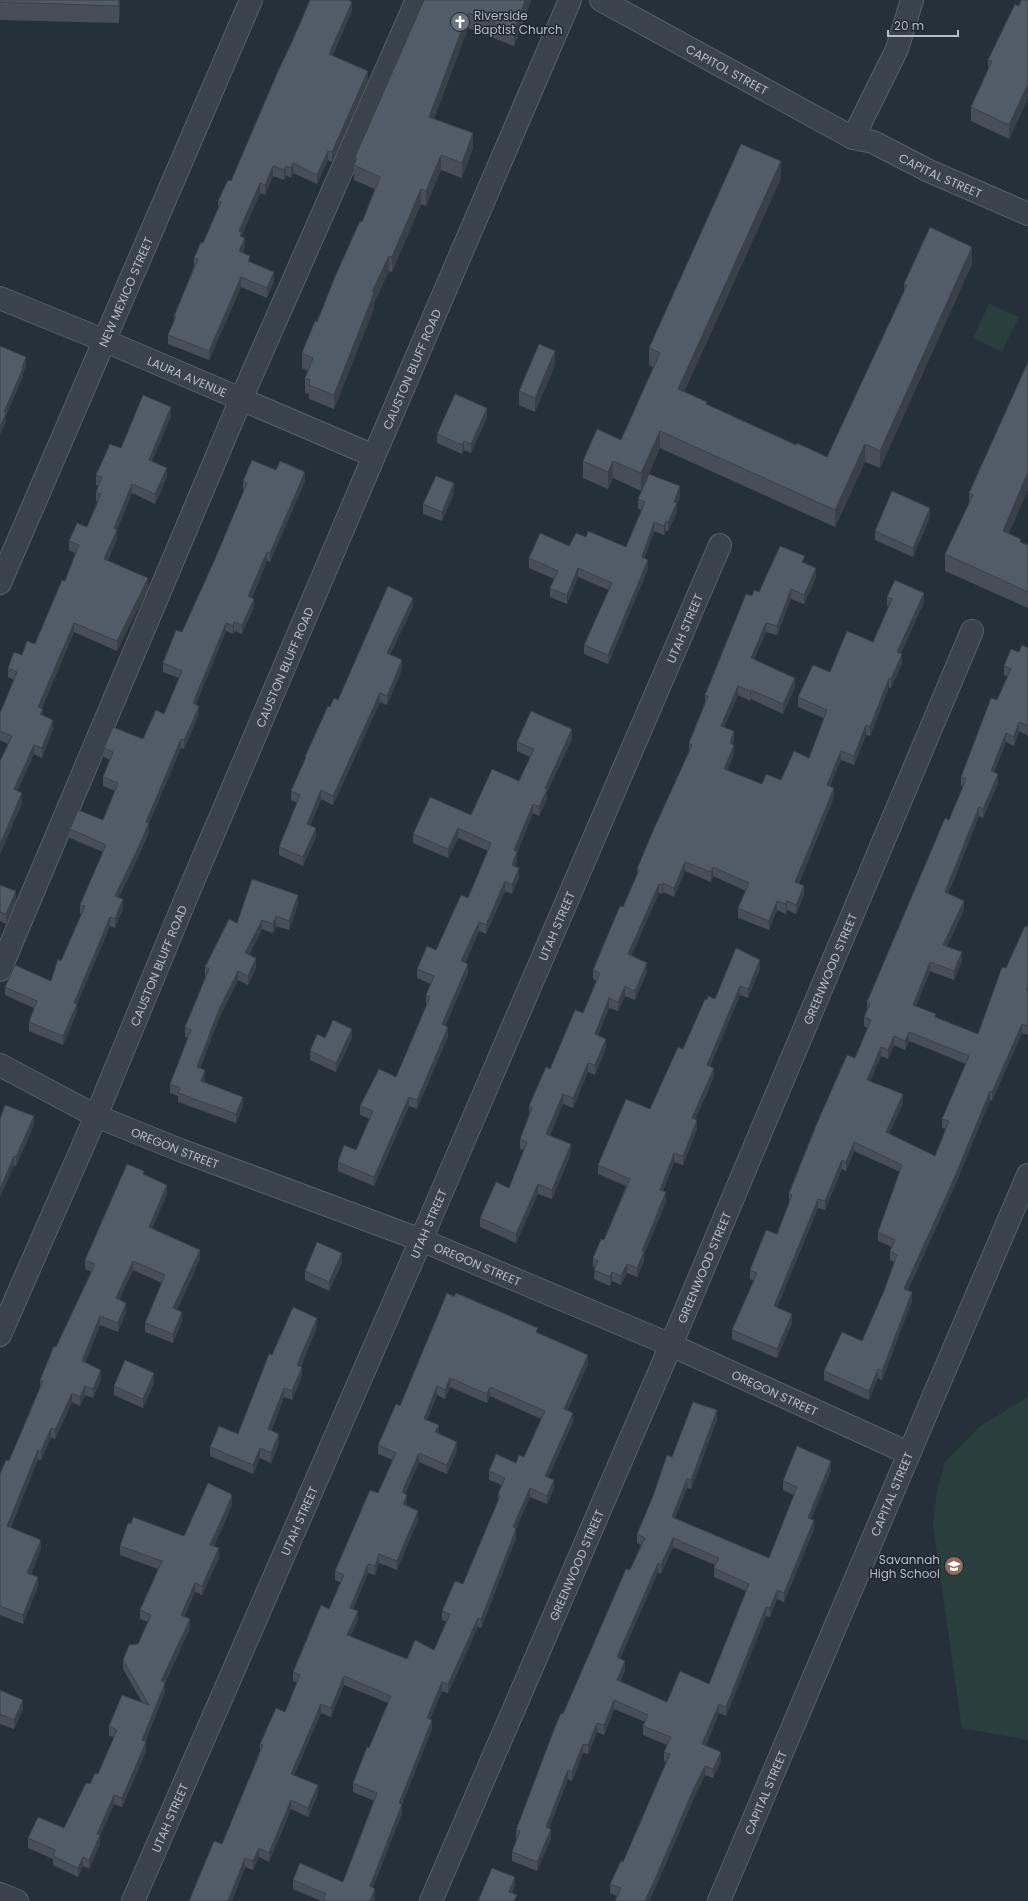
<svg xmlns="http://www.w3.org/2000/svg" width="1028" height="1901" viewBox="0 0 1028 1901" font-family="Poppins,sans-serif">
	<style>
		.green { fill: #2b3e3e }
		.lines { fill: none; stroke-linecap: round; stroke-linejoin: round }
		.minor-casing { stroke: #586069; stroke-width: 24 }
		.minor { stroke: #3a424b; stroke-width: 22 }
		.wall { fill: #474e59; fill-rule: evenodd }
		.shaded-wall { fill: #394049 }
		.building { fill: #525b68; stroke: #394049; fill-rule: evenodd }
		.labels { text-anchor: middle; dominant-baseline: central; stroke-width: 3; stroke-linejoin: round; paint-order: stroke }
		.poi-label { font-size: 12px; fill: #b6bdc6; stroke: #1f2730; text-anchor: start }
		.street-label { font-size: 12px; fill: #b6bdc6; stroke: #1f2730 }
	</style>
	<rect width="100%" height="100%" fill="#26303b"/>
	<path class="green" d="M 989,304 L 1019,317 L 1002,352 L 973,338 Z
		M 1028,1397 L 1028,1740 L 962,1728 L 933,1526 L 936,1495 L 945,1462 L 979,1427 Z"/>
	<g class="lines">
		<g class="minor-casing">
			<g id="minor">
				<path id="s1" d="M 601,0 L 853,138 L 873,142 L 929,171 L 1028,214"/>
				<path d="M 853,138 L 897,49 L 912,0"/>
				<path id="s2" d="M 0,298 L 103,340 L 374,456"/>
				<path id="s3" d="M 0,583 L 251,0"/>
				<path d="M 0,970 L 241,399 L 417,0"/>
				<path id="s4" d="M 0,1065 L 96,1116 L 180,1150 L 421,1240 L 671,1345 L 908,1453"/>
				<path id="s5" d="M 0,1335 L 96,1116 L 186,898 L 374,456 L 570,0"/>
				<path d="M 0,1894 L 17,1901"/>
				<path id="s6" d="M 133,1901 L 421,1240 L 720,545"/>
				<path id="s7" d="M 431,1901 L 671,1345 L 972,631"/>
				<path id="s8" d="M 719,1901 C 822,1659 923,1416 1028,1175"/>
			</g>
		</g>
		<use href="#minor" class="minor"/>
	</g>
	<path class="wall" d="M 0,0 L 120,0 L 119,23 L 0,20 Z
		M 424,0 L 531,0 L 514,46 L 468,28 L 434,119 L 473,148 L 462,178 L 441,170 L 426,206 L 421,204 L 392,272 L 389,271 L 374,303 L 374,308 L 334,409 L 309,399 L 309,394 L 305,393 L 305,378 L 308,371 L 302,368 L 302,353 L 317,322 L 362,222 L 375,189 L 354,180 L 354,165 L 355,163 L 355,157 Z
		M 1028,0 L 1028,98 L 1009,139 L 971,121 L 971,107 L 988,69 L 988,60 L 1019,6 Z
		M 352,11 L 332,56 L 368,81 L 332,162 L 328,160 L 317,184 L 293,173 L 291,178 L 286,175 L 284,180 L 273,176 L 265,195 L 260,193 L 242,235 L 245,247 L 243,252 L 250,262 L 274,282 L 267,298 L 241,287 L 209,360 L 168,344 L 168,335 L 174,321 L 174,316 L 194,266 L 194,258 L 203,243 L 218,209 L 218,201 L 231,181 Z
		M 781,178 L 684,392 L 707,405 L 796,445 L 827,457 L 904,291 L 904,284 L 972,264 L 880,468 L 865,462 L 835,527 L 660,448 L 641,491 L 613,478 L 608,489 L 583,478 L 583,461 L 621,440 L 653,367 L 649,365 L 649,348 Z
		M 1028,362 L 1028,489 L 1009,533 L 1021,542 L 1028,545 L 1028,608 L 945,571 L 945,554 L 969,503 L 969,493 Z
		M 555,365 L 535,412 L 519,405 L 519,391 Z
		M 171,416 L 152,461 L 167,477 L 155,504 L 132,493 L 117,530 L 117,539 L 108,560 L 148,588 L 117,651 L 74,632 L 42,708 L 43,715 L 53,729 L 42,758 L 34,754 L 17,791 L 22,803 L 0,854 L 8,744 L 0,740 L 0,713 L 14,680 L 8,677 L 8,668 L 35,644 L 65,581 L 75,553 L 69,550 L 69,541 L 87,527 L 98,502 L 96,501 L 96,492 L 99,486 L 96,485 L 96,475 L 121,448 Z
		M 487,417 L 471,453 L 464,450 L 462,454 L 437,443 L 437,434 Z
		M 276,470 L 305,481 L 270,562 L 267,561 L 252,597 L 254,607 L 242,634 L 234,631 L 233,634 L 226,631 L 196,704 L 199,714 L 184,749 L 181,748 L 149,823 L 149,832 L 139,855 L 119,897 L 123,908 L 115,928 L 110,926 L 77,1004 L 77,1012 L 63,1045 L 29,1031 L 29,1022 L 34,1008 L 5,995 L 5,987 L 51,981 L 61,961 L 81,914 L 80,913 L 80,905 L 103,852 L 70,838 L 70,829 L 103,820 L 115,791 L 103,786 L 103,777 L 110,760 L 104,757 L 104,748 L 143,739 L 164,714 L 179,678 L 163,672 L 163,663 L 182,632 L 215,559 L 244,490 L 243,490 L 243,481 Z
		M 454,493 L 442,521 L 423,514 L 423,504 Z
		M 680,496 L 677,504 L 677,512 L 668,531 L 666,531 L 664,535 L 654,531 L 644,558 L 648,569 L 608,664 L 584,654 L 584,645 L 609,590 L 578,577 L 567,604 L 550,597 L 550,588 L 554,579 L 529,568 L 529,558 L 569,546 L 586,537 L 626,547 L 641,510 L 638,508 L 638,499 Z
		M 930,517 L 913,557 L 875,540 L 875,531 Z
		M 805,562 L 816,577 L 804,604 L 791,599 L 777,635 L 766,632 L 754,659 L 795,687 L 783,714 L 751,699 L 750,701 L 738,695 L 724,727 L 734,740 L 733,744 L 734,754 L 727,770 L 762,784 L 781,780 L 809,758 L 824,718 L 798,707 L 798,697 L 830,672 L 873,642 L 889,607 L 887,606 L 887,597 L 924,602 L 901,653 L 902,663 L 891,688 L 889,687 L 870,736 L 866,735 L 854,765 L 841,760 L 830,786 L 834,797 L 799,883 L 804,895 L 796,914 L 787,910 L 786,914 L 777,910 L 769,930 L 738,918 L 738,908 L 746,891 L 713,876 L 711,882 L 685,871 L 674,897 L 663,892 L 662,894 L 659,893 L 631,956 L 647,972 L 635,1000 L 625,996 L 618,1011 L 609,1008 L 598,1035 L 606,1048 L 595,1075 L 588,1072 L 573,1108 L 563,1104 L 550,1135 L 571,1153 L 552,1199 L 538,1194 L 516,1243 L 480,1227 L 480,1218 L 509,1188 L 524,1150 L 520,1149 L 520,1139 L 529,1115 L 529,1106 L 583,1013 L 596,981 L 593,979 L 593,970 L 623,907 L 637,875 L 637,869 L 689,752 L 689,743 L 705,703 L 705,695 L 752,596 L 759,592 Z
		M 413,606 L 390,655 L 402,669 L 387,705 L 380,702 L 333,805 L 321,799 L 310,826 L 316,837 L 303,866 L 279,855 L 279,847 L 297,803 L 291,800 L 291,791 L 305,760 L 305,757 L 330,707 L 338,700 Z
		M 1028,648 L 1028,736 L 1019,731 L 1014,746 L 1006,742 L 994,773 L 998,783 L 983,818 L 979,816 L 948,894 L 964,910 L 947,946 L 962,961 L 954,980 L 930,971 L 916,1006 L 936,1017 L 978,1034 L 1006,968 L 1028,927 L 1028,1035 L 1022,1033 L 992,1101 L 990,1100 L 956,1183 L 908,1290 L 912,1301 L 882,1380 L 878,1378 L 869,1400 L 824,1380 L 824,1371 L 862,1341 L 884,1291 L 894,1262 L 890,1260 L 890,1251 L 892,1247 L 878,1241 L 878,1232 L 900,1172 L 854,1151 L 846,1171 L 842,1169 L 825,1210 L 818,1208 L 777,1307 L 792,1323 L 777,1358 L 732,1339 L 732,1330 L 754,1281 L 750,1279 L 750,1270 L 777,1234 L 789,1203 L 789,1193 L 855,1058 L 868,1028 L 864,1026 L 864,1017 L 867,1010 L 867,1002 L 949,820 L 963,787 L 961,786 L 961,777 L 1008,677 L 1004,675 L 1004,666 L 1019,652 ZM 909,1041 L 966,1064 L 942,1119 L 942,1128 L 946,1129 L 935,1156 L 889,1134 L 903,1103 L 870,1081 L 881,1056 L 888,1059 L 894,1045 L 905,1050 Z
		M 572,739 L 547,792 L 547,798 L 539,816 L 533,813 L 517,852 L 517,861 L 515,866 L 519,877 L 512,894 L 505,891 L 486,934 L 479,931 L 465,963 L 468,973 L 445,1026 L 448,1036 L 417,1109 L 409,1106 L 374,1186 L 338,1171 L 338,1162 L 356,1150 L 370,1119 L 360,1115 L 360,1106 L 396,1077 L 427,1005 L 426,1004 L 426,995 L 431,984 L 417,978 L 417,969 L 436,950 L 468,898 L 488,851 L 458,838 L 448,858 L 413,843 L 413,834 L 471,815 L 519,781 L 530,757 L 517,751 L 517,742 Z
		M 0,885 L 16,901 L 6,924 L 0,921 Z
		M 298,904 L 289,930 L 276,926 L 273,933 L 262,929 L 249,955 L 256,968 L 248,985 L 238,980 L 220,1016 L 200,1068 L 205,1079 L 204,1082 L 243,1106 L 236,1123 L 178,1102 L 178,1096 L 170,1093 L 170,1084 L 188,1038 L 185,1037 L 185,1027 L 206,977 L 205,976 L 205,967 L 237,923 Z
		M 760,969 L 748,998 L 740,995 L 710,1066 L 714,1077 L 695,1119 L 697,1129 L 683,1165 L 674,1162 L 663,1191 L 666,1202 L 644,1254 L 644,1261 L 637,1277 L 627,1273 L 621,1285 L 612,1281 L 610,1286 L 594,1279 L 595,1268 L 593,1267 L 593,1258 L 604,1240 L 626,1186 L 598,1174 L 598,1165 L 650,1109 L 683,1049 L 707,1000 L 715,999 Z
		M 325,1038 L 352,1038 L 336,1072 L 310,1060 L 310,1051 Z
		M 0,1119 L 34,1125 L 16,1166 L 14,1165 L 0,1197 Z
		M 144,1175 L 167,1194 L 152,1228 L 200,1259 L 177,1310 L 182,1321 L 173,1343 L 145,1332 L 145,1323 L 162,1283 L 133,1270 L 119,1300 L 126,1312 L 118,1332 L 100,1325 L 85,1363 L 101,1379 L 93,1398 L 85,1395 L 80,1406 L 72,1402 L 55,1439 L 51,1437 L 41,1460 L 38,1459 L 11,1527 L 41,1549 L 31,1574 L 38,1586 L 23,1624 L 0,1615 L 0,1474 L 9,1461 L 40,1387 L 40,1380 L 56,1347 L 92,1272 L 85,1269 L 85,1260 Z
		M 342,1262 L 329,1291 L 305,1280 L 305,1271 Z
		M 447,1293 L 538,1333 L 588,1364 L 567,1411 L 573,1422 L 548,1477 L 554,1489 L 547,1504 L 530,1497 L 516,1529 L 516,1538 L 481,1628 L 478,1627 L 448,1693 L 442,1691 L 430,1719 L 432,1729 L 402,1804 L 402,1813 L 373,1887 L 375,1898 L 374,1901 L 321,1901 L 293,1889 L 293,1880 L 343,1882 L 374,1801 L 353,1792 L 353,1783 L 369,1748 L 388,1703 L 344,1685 L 331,1717 L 321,1713 L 294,1775 L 318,1794 L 308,1817 L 291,1809 L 269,1862 L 259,1857 L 253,1870 L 245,1867 L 232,1901 L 189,1901 L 222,1844 L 260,1752 L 260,1744 L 285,1712 L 297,1683 L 293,1681 L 293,1672 L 329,1609 L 341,1583 L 335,1580 L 335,1571 L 378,1493 L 393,1460 L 378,1454 L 378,1445 L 400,1406 ZM 450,1387 L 487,1403 L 490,1396 L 541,1419 L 524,1457 L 516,1463 L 489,1471 L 489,1480 L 502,1485 L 498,1494 L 498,1502 L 463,1584 L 442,1611 L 442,1620 L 447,1622 L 434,1650 L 407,1659 L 350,1636 L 358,1620 L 353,1609 L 368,1573 L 375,1575 L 379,1563 L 397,1570 L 418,1520 L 406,1506 L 407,1504 L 405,1494 L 419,1462 L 447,1474 L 457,1451 L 439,1433 L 427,1420 L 437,1395 L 445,1399 Z
		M 317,1327 L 301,1366 L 302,1376 L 292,1400 L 284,1397 L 271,1431 L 279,1444 L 271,1463 L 260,1458 L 253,1474 L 210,1456 L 210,1447 L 238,1434 L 272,1355 Z
		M 154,1383 L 143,1408 L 114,1395 L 114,1386 Z
		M 717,1420 L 691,1489 L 687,1488 L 675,1518 L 769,1558 L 794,1495 L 783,1490 L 783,1481 L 831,1470 L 811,1519 L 814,1529 L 784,1602 L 777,1599 L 770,1617 L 766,1616 L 726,1716 L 719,1713 L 706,1745 L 721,1761 L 713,1778 L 705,1775 L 693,1800 L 656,1886 L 649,1901 L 615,1901 L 617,1896 L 610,1893 L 610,1884 L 623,1862 L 666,1762 L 664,1761 L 664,1752 L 667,1745 L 643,1735 L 643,1726 L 645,1722 L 614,1709 L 604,1735 L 597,1732 L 588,1754 L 583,1753 L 572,1781 L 568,1779 L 549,1828 L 551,1838 L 537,1871 L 512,1861 L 512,1852 L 517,1839 L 516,1839 L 516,1830 L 563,1714 L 641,1545 L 637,1543 L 637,1534 L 672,1457 ZM 673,1547 L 715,1565 L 714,1568 L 714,1577 L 746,1591 L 709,1684 L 667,1702 L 620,1682 L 625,1670 L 620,1659 L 658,1572 L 661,1574 Z
		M 232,1505 L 214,1546 L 219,1558 L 202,1595 L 195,1592 L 184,1617 L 190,1628 L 165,1683 L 165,1692 L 145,1742 L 146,1751 L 122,1807 L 114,1804 L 100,1836 L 100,1844 L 89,1869 L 83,1866 L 78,1877 L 53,1865 L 53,1859 L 28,1848 L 28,1838 L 64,1828 L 90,1784 L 98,1774 L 114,1737 L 109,1736 L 109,1726 L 142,1702 L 123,1669 L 123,1660 L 138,1644 L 148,1622 L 140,1619 L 140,1610 L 158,1569 L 120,1555 L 120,1546 L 131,1524 L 184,1536 Z
		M 0,1690 L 23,1709 L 14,1729 L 0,1724 Z"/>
	<path class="shaded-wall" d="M 119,0 L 120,0 L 119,23 Z
		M 525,0 L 531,0 L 514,46 L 514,31 Z
		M 352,2 L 352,11 L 329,64 L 329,54 Z
		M 468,13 L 468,28 L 429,132 L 429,117 Z
		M 368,71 L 368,81 L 332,162 L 332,152 Z
		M 1028,84 L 1028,98 L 1009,139 L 1009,125 Z
		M 473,133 L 473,148 L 462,178 L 462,163 Z
		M 328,151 L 328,160 L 317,184 L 317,175 Z
		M 441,155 L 441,170 L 426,206 L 426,191 Z
		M 781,161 L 781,178 L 678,406 L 678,389 Z
		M 293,163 L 293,173 L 291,178 L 291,168 Z
		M 273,166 L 273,176 L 265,195 L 265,185 Z
		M 286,166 L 286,175 L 284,180 L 284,170 Z
		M 260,183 L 260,193 L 242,235 L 242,242 L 239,231 Z
		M 421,189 L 421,204 L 392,272 L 392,257 Z
		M 245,238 L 245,247 L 239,260 L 239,251 Z
		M 972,247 L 972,264 L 880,468 L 880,451 Z
		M 250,256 L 250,265 L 248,261 Z
		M 389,256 L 389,271 L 374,303 L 374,308 L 334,409 L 334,395 L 372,292 Z
		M 274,272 L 274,282 L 267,298 L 267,288 Z
		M 241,277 L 241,287 L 209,360 L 209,351 Z
		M 555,351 L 555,365 L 535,412 L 535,398 Z
		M 26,357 L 26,366 L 23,374 L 23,377 L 6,416 L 6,422 L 0,435 L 0,427 L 4,412 Z
		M 171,407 L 171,416 L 149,469 L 149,460 Z
		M 487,408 L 487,417 L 471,453 L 471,444 Z
		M 660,431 L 660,448 L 641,491 L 641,473 Z
		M 464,441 L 464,450 L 462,454 L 462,445 Z
		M 865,444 L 865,462 L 835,527 L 835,510 Z
		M 613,461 L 613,478 L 608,489 L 608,472 Z
		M 167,468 L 167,477 L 155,504 L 155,494 Z
		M 305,472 L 305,481 L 270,562 L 270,553 Z
		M 1028,472 L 1028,489 L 1003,547 L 1003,531 Z
		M 454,483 L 454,493 L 442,521 L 442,512 Z
		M 132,484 L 132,493 L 117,530 L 117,539 L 104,568 L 104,559 L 114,528 Z
		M 680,486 L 680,496 L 677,504 L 677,512 L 668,531 L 668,522 L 674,502 Z
		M 930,508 L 930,517 L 913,557 L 913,548 Z
		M 666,521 L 666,531 L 664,535 L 664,526 Z
		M 654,522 L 654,531 L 642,566 L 642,557 Z
		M 267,552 L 267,561 L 248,605 L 248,596 Z
		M 648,560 L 648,569 L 608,664 L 608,655 Z
		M 578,568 L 578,577 L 567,604 L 567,595 Z
		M 816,568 L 816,577 L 804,604 L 804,595 Z
		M 148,578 L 148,588 L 117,651 L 117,641 Z
		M 791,589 L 791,599 L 777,635 L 777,626 Z
		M 924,593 L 924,602 L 897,661 L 897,652 Z
		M 413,598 L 413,606 L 387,662 L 387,653 Z
		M 254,599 L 254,607 L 242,634 L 242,625 Z
		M 234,622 L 234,631 L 233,634 L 233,626 Z
		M 74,623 L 74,632 L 38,716 L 38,707 Z
		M 226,623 L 226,631 L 193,711 L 193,703 Z
		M 766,623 L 766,632 L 751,667 L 751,658 Z
		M 902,654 L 902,663 L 891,688 L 891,679 Z
		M 402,660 L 402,669 L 387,705 L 387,696 Z
		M 795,678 L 795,687 L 783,714 L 783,704 Z
		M 889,678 L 889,687 L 870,736 L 870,727 Z
		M 738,686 L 738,695 L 721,735 L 721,726 Z
		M 751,690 L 751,699 L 750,701 L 750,691 Z
		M 380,693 L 380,702 L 333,805 L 333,796 Z
		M 199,706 L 199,714 L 184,749 L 184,740 Z
		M 43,709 L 43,718 L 40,714 Z
		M 53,720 L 53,729 L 42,758 L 42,748 Z
		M 1019,722 L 1019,731 L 1014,746 L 1014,737 Z
		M 866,725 L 866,735 L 854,765 L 854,756 Z
		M 572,729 L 572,739 L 547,792 L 547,798 L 539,816 L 539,807 L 545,788 Z
		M 734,731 L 734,740 L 730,752 L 730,743 Z
		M 1006,733 L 1006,742 L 991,780 L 991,771 Z
		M 181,739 L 181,748 L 149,823 L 149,832 L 139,855 L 115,905 L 115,896 Z
		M 34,745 L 34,754 L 14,798 L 14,789 Z
		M 734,745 L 734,754 L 724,778 L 724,769 Z
		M 841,751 L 841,760 L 827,794 L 827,785 Z
		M 998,774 L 998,783 L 983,818 L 983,809 Z
		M 834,788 L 834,797 L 795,891 L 795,882 Z
		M 321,790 L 321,799 L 307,833 L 307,824 Z
		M 22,793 L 22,803 L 0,854 L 0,844 Z
		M 533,804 L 533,813 L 515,859 L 517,852 L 517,861 L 512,874 L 512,865 L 514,850 Z
		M 979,807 L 979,816 L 945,901 L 945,892 Z
		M 316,828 L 316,837 L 303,866 L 303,857 Z
		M 458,828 L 458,838 L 448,858 L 448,849 Z
		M 685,862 L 685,871 L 674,897 L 674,888 Z
		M 713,867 L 713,876 L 711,882 L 711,872 Z
		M 519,868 L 519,877 L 512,894 L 512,885 Z
		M 505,881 L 505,891 L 486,934 L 486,925 Z
		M 663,883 L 663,892 L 662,894 L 662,885 Z
		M 659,884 L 659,893 L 628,964 L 628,954 Z
		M 804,886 L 804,895 L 796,914 L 796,905 Z
		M 16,891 L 16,901 L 6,924 L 6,914 Z
		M 298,895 L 298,904 L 289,930 L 289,921 Z
		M 123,899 L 123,908 L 115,928 L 115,919 Z
		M 777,901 L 777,910 L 769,930 L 769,921 Z
		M 787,901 L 787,910 L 786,914 L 786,904 Z
		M 964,901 L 964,910 L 943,954 L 943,945 Z
		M 276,916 L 276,926 L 273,933 L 273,924 Z
		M 110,917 L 110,926 L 77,1004 L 77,1012 L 63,1045 L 63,1036 L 74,1003 Z
		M 262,920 L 262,929 L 245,962 L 245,953 Z
		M 479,922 L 479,931 L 461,970 L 461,961 Z
		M 962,952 L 962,961 L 954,980 L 954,971 Z
		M 256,958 L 256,968 L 248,985 L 248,976 Z
		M 760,960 L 760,969 L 748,998 L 748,989 Z
		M 930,962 L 930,971 L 913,1014 L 913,1005 Z
		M 647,963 L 647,972 L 635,1000 L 635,991 Z
		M 468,964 L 468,973 L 442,1034 L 442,1024 Z
		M 238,971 L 238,980 L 220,1016 L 197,1076 L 197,1067 L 220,1007 Z
		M 625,986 L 625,996 L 618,1011 L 618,1002 Z
		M 740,986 L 740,995 L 707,1074 L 707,1065 Z
		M 609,998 L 609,1008 L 595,1043 L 595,1034 Z
		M 1022,1024 L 1022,1033 L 992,1101 L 992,1092 Z
		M 448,1027 L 448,1036 L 417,1109 L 417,1100 Z
		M 352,1029 L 352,1038 L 336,1072 L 336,1063 Z
		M 909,1032 L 909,1041 L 905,1050 L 905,1041 Z
		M 894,1036 L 894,1045 L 888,1059 L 888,1050 Z
		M 606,1039 L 606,1048 L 595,1075 L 595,1065 Z
		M 881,1047 L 881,1056 L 867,1089 L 867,1080 Z
		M 588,1063 L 588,1072 L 573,1108 L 573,1098 Z
		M 714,1068 L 714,1077 L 692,1127 L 692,1118 Z
		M 205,1070 L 205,1079 L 201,1090 L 201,1081 Z
		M 990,1091 L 990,1100 L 956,1183 L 904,1298 L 904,1289 Z
		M 563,1094 L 563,1104 L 546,1143 L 546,1134 Z
		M 903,1094 L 903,1103 L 886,1141 L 886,1132 Z
		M 243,1097 L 243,1106 L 236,1123 L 236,1114 Z
		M 409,1097 L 409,1106 L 374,1186 L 374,1177 Z
		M 34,1116 L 34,1125 L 16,1166 L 16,1157 Z
		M 697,1120 L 697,1129 L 683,1165 L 683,1156 Z
		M 854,1142 L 854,1151 L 846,1171 L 846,1162 Z
		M 571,1144 L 571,1153 L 552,1199 L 552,1190 Z
		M 674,1153 L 674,1162 L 660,1199 L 660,1190 Z
		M 14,1156 L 14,1165 L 0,1197 L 0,1206 L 0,1189 Z
		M 842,1160 L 842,1169 L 825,1210 L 825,1201 Z
		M 538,1184 L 538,1194 L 516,1243 L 516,1234 Z
		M 167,1185 L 167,1194 L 149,1236 L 149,1227 Z
		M 666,1192 L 666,1202 L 644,1254 L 644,1261 L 637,1277 L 637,1268 L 642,1251 Z
		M 818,1199 L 818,1208 L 774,1315 L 774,1306 Z
		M 200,1250 L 200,1259 L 173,1318 L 173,1308 Z
		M 342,1253 L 342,1262 L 329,1291 L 329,1282 Z
		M 133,1261 L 133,1270 L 116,1307 L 116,1298 Z
		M 627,1264 L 627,1273 L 621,1285 L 621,1276 Z
		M 612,1272 L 612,1281 L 610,1286 L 610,1277 Z
		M 912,1292 L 912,1301 L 882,1380 L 882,1371 Z
		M 126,1303 L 126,1312 L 118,1332 L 118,1323 Z
		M 182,1312 L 182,1321 L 173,1343 L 173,1334 Z
		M 792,1314 L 792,1323 L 777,1358 L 777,1349 Z
		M 100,1316 L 100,1325 L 82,1371 L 82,1361 Z
		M 317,1318 L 317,1327 L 297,1374 L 297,1365 Z
		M 588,1355 L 588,1364 L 564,1418 L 564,1409 Z
		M 302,1367 L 302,1376 L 292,1400 L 292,1391 Z
		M 878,1369 L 878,1378 L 869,1400 L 869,1391 Z
		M 101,1370 L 101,1379 L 93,1398 L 93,1389 Z
		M 154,1373 L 154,1383 L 143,1408 L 143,1399 Z
		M 450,1378 L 450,1387 L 445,1399 L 445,1390 Z
		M 85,1386 L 85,1395 L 80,1406 L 80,1397 Z
		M 437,1386 L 437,1395 L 424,1428 L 424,1419 Z
		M 490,1387 L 490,1396 L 487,1403 L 487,1394 Z
		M 284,1388 L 284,1397 L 268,1439 L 268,1429 Z
		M 72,1393 L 72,1402 L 55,1439 L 55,1430 Z
		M 717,1410 L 717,1420 L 691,1489 L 691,1480 Z
		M 573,1413 L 573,1422 L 545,1485 L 545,1476 Z
		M 439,1425 L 439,1434 L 435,1432 Z
		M 51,1428 L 51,1437 L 41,1460 L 41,1451 Z
		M 279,1434 L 279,1444 L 271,1463 L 271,1453 Z
		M 457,1442 L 457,1451 L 447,1474 L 447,1465 Z
		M 260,1448 L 260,1458 L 253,1474 L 253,1465 Z
		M 38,1450 L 38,1459 L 7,1535 L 7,1526 Z
		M 419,1453 L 419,1462 L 402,1501 L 402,1492 Z
		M 831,1461 L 831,1470 L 808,1527 L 808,1518 Z
		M 687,1479 L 687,1488 L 672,1526 L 672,1517 Z
		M 554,1480 L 554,1489 L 547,1504 L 547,1496 Z
		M 530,1488 L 530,1497 L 513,1536 L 513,1527 Z
		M 407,1495 L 407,1504 L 403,1513 L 403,1504 Z
		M 232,1496 L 232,1505 L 210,1554 L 210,1545 Z
		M 418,1511 L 418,1520 L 397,1570 L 397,1561 Z
		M 814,1520 L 814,1529 L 784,1602 L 784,1593 Z
		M 516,1529 L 516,1538 L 481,1628 L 481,1619 Z
		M 673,1538 L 673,1547 L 661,1574 L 661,1565 Z
		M 41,1540 L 41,1549 L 27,1582 L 27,1573 Z
		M 219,1548 L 219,1558 L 202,1595 L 202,1586 Z
		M 379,1554 L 379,1563 L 375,1575 L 375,1566 Z
		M 658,1563 L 658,1572 L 617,1666 L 617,1657 Z
		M 368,1564 L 368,1573 L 350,1617 L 350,1608 Z
		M 38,1577 L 38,1586 L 23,1624 L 23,1615 Z
		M 195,1583 L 195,1592 L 181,1624 L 181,1615 Z
		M 777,1590 L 777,1599 L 770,1617 L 770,1608 Z
		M 766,1607 L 766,1616 L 726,1716 L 726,1707 Z
		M 358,1611 L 358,1620 L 347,1644 L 347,1635 Z
		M 478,1618 L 478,1627 L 448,1693 L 448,1684 Z
		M 190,1619 L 190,1628 L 161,1690 L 161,1681 Z
		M 625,1661 L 625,1670 L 617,1689 L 617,1680 Z
		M 344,1676 L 344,1685 L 331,1717 L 331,1708 Z
		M 442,1682 L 442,1691 L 427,1727 L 427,1718 Z
		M 165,1683 L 165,1692 L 142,1749 L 142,1740 Z
		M 23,1700 L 23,1709 L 14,1729 L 14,1720 Z
		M 614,1700 L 614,1709 L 604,1735 L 604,1725 Z
		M 321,1704 L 321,1713 L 291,1783 L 291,1774 Z
		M 719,1704 L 719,1713 L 702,1753 L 702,1744 Z
		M 432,1720 L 432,1729 L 402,1804 L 402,1813 L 370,1895 L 370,1886 L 399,1803 Z
		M 597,1723 L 597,1732 L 588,1754 L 588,1745 Z
		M 146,1742 L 146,1751 L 122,1807 L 122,1798 Z
		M 583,1744 L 583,1753 L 572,1781 L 572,1772 Z
		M 721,1752 L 721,1761 L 713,1778 L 713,1769 Z
		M 705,1766 L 705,1775 L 693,1800 L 656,1886 L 649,1901 L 645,1901 L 693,1790 Z
		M 568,1770 L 568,1779 L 546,1836 L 546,1827 Z
		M 318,1785 L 318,1794 L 308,1817 L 308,1808 Z
		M 114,1795 L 114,1804 L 100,1836 L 100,1844 L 89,1869 L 89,1860 L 97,1834 Z
		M 291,1800 L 291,1809 L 269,1862 L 269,1853 Z
		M 551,1829 L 551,1838 L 537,1871 L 537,1862 Z
		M 259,1848 L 259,1857 L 253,1870 L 253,1861 Z
		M 83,1857 L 83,1866 L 78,1877 L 78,1868 Z
		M 245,1858 L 245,1867 L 232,1901 L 228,1901 Z
		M 515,1877 L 515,1886 L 509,1901 L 509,1892 Z
		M 375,1889 L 375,1898 L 374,1901 L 370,1901 Z"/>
	<path class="building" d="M 0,0 L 119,0 L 119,6 L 0,2 Z
		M 310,0 L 348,0 L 352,2 L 329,54 L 368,71 L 332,152 L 328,151 L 317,175 L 293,163 L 291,168 L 286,166 L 284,170 L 273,166 L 265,185 L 260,183 L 239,231 L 242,232 L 240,236 L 245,238 L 239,251 L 250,256 L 248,261 L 274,272 L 267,288 L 241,277 L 209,351 L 168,335 L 176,316 L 174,316 L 198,259 L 194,258 L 201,242 L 203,243 L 221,202 L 218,201 L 228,180 L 231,181 L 278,71 L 291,44 Z
		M 424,0 L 525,0 L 514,31 L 468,13 L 429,117 L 473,133 L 462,163 L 441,155 L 426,191 L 421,189 L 392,257 L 389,256 L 372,292 L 374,293 L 334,395 L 309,385 L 310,380 L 305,378 L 313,358 L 302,353 L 315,321 L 317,322 L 334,279 L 360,221 L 362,222 L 380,177 L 354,165 L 357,158 L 355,157 Z
		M 1021,0 L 1028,0 L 1028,84 L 1009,125 L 971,107 L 992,61 L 988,60 L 1015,4 L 1019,6 Z
		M 741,144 L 781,161 L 678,389 L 707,402 L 706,404 L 796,445 L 797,443 L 827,457 L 907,285 L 904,284 L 930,227 L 972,247 L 880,451 L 865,444 L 835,510 L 660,431 L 641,473 L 613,461 L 608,472 L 583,461 L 597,429 L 621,440 L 660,353 L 649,348 Z
		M 539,344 L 555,351 L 535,398 L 519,391 Z
		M 0,346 L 26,357 L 22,368 L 23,368 L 4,412 L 6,413 L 0,427 Z
		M 1028,362 L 1028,472 L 1003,531 L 1021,539 L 1020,542 L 1028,545 L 1028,592 L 945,554 L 973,495 L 969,493 Z
		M 455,394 L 487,408 L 471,444 L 464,441 L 462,445 L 437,434 Z
		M 143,395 L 171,407 L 149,460 L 167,468 L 155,494 L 132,484 L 114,528 L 117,530 L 104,559 L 148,578 L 117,641 L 74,623 L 38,707 L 43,709 L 40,714 L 53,720 L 42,748 L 34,745 L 14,789 L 22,793 L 0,844 L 0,761 L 12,736 L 0,731 L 0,713 L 17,672 L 8,668 L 14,652 L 22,655 L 27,641 L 35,644 L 62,580 L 65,581 L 79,545 L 69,541 L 77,523 L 87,527 L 101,494 L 96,492 L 102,477 L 96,475 L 110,444 L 121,448 Z
		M 252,460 L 276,470 L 280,461 L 305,472 L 270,553 L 267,552 L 248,596 L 254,599 L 242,625 L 234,622 L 233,626 L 226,623 L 193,703 L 199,706 L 194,718 L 184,740 L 181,739 L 146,822 L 149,823 L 139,846 L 115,896 L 123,899 L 115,919 L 110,917 L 74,1003 L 77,1004 L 63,1036 L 29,1022 L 37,1001 L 5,987 L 15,965 L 51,981 L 58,959 L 61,961 L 85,906 L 80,905 L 106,845 L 70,829 L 78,810 L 103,820 L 118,783 L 103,777 L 113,752 L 104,748 L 113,727 L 143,739 L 156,710 L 164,714 L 182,671 L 163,663 L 176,630 L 182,632 L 215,559 L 247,483 L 243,481 Z
		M 649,474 L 680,486 L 674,502 L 677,503 L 668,522 L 666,521 L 664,526 L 654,522 L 642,557 L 648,560 L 608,655 L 584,645 L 612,583 L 578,568 L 567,595 L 550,588 L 558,571 L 529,558 L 540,533 L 569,546 L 576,533 L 586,537 L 588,531 L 626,547 L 645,502 L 638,499 Z
		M 436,476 L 454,483 L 442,512 L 423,504 Z
		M 892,491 L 930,508 L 913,548 L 875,531 Z
		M 780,546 L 805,556 L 802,562 L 816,568 L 804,595 L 791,589 L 777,626 L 766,623 L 751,658 L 795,678 L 783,704 L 751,690 L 750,691 L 738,686 L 721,726 L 734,731 L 730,743 L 734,745 L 724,769 L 762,784 L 766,774 L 781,780 L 794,751 L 809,758 L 827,710 L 798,697 L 813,665 L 830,672 L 847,631 L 873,642 L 892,599 L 887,597 L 895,580 L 924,593 L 897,652 L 902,654 L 891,679 L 889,678 L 870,727 L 866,725 L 854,756 L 841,751 L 827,785 L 834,788 L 795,882 L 804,886 L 796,905 L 787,901 L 786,904 L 777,901 L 769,921 L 738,908 L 749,883 L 713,867 L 711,872 L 685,862 L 674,888 L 663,883 L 662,885 L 659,884 L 628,954 L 647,963 L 635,991 L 625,986 L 618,1002 L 609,998 L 595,1034 L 606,1039 L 595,1065 L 588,1063 L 573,1098 L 563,1094 L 546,1134 L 571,1144 L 552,1190 L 538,1184 L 516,1234 L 480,1218 L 496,1182 L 509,1188 L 527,1142 L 520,1139 L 532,1108 L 529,1106 L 546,1067 L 550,1069 L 575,1010 L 583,1013 L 600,973 L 593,970 L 620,906 L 623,907 L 639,870 L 637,869 L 652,833 L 692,745 L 689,743 L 708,696 L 705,695 L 746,594 L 752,596 L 754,590 L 759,592 Z
		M 388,586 L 413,598 L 387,653 L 402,660 L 387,696 L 380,693 L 333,796 L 321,790 L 307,824 L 316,828 L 303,857 L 279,847 L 300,795 L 291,791 L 306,757 L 305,757 L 328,706 L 330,707 L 334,698 L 338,700 Z
		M 1022,645 L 1028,648 L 1028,726 L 1019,722 L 1014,737 L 1006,733 L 991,771 L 998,774 L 983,809 L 979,807 L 945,892 L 964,901 L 943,945 L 962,952 L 954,971 L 930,962 L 913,1005 L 936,1014 L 935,1017 L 978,1034 L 1002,967 L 1006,968 L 1025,926 L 1028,927 L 1028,986 L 1026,990 L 1028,991 L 1028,1026 L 1022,1024 L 992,1092 L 990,1091 L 956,1174 L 904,1289 L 912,1292 L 882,1371 L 878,1369 L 869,1391 L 824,1371 L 842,1332 L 862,1341 L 884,1291 L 897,1255 L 890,1251 L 895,1240 L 878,1232 L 902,1165 L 854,1142 L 846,1162 L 842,1160 L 825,1201 L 818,1199 L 774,1306 L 792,1314 L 777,1349 L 732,1330 L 757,1273 L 750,1270 L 766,1230 L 777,1234 L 792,1195 L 789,1193 L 817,1123 L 847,1055 L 855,1058 L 871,1020 L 864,1017 L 870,1004 L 867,1002 L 945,818 L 949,820 L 966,779 L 961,777 L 991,698 L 997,700 L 1011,669 L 1004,666 L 1011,649 L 1019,652 ZM 909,1032 L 969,1056 L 942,1119 L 949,1121 L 935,1156 L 886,1132 L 903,1094 L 867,1080 L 881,1047 L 888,1050 L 894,1036 L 905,1041 Z
		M 531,711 L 572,729 L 545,788 L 547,789 L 539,807 L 533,804 L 514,850 L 517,852 L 512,865 L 519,868 L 512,885 L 505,881 L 486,925 L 479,922 L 461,961 L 468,964 L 442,1024 L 448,1027 L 417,1100 L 409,1097 L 374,1177 L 338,1162 L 344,1145 L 356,1150 L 373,1111 L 360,1106 L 379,1069 L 396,1077 L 430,997 L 426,995 L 434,976 L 417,969 L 427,946 L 436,950 L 461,895 L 468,898 L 491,843 L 458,828 L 448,849 L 413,834 L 430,797 L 471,815 L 492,769 L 519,781 L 534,749 L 517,742 Z
		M 252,879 L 298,895 L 289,921 L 276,916 L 273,924 L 262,920 L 245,953 L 256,958 L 248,976 L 238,971 L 220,1007 L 197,1067 L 205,1070 L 201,1081 L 243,1097 L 236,1114 L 178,1093 L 180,1088 L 170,1084 L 191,1030 L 185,1027 L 209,969 L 205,967 L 229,919 L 237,923 Z
		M 0,885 L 16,891 L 6,914 L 0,912 Z
		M 736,948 L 760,960 L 748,989 L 740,986 L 707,1065 L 714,1068 L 692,1118 L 697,1120 L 683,1156 L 674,1153 L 660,1190 L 666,1192 L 642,1251 L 644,1252 L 637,1268 L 627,1264 L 621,1276 L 612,1272 L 610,1277 L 594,1270 L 598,1261 L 593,1258 L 601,1239 L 604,1240 L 630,1179 L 598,1165 L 626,1099 L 650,1109 L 678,1047 L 683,1049 L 705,999 L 707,1000 L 708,996 L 715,999 Z
		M 333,1020 L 352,1029 L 336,1063 L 310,1051 L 317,1034 L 325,1038 Z
		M 5,1105 L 34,1116 L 16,1157 L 14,1156 L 0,1189 L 0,1119 Z
		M 127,1164 L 144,1171 L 143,1174 L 167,1185 L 149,1227 L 200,1250 L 173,1308 L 182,1312 L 173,1334 L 145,1323 L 165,1275 L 133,1261 L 116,1298 L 126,1303 L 118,1323 L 100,1316 L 82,1361 L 101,1370 L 93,1389 L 85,1386 L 80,1397 L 72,1393 L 55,1430 L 51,1428 L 41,1451 L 38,1450 L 7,1526 L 41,1540 L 27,1573 L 38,1577 L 23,1615 L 0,1606 L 0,1474 L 6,1460 L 9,1461 L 43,1381 L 40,1380 L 54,1346 L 56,1347 L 95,1264 L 85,1260 Z
		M 317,1242 L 342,1253 L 329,1282 L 305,1271 Z
		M 447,1293 L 454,1297 L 456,1293 L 538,1328 L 536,1332 L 588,1355 L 564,1409 L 573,1413 L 545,1476 L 554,1480 L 547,1496 L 530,1488 L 513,1527 L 516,1529 L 481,1619 L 478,1618 L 448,1684 L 442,1682 L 427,1718 L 432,1720 L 399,1803 L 402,1804 L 370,1886 L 375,1889 L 370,1901 L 323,1901 L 326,1894 L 293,1880 L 300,1863 L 343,1882 L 377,1793 L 353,1783 L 367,1747 L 369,1748 L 391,1696 L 344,1676 L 331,1708 L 321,1704 L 291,1774 L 318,1785 L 308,1808 L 291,1800 L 269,1853 L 259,1848 L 253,1861 L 245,1858 L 228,1901 L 189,1901 L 214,1841 L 222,1844 L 263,1745 L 260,1744 L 276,1708 L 285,1712 L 300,1675 L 293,1672 L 321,1605 L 329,1609 L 344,1575 L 335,1571 L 370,1490 L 378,1493 L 396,1453 L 378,1445 L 396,1404 L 400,1406 ZM 450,1378 L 487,1394 L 490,1387 L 545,1411 L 524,1457 L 519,1455 L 516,1463 L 496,1454 L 489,1471 L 505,1478 L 498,1494 L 500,1496 L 463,1584 L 455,1581 L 442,1611 L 450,1614 L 434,1650 L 415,1640 L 407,1659 L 347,1635 L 358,1611 L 350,1608 L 368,1564 L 375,1566 L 379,1554 L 397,1561 L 418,1511 L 403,1504 L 407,1495 L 402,1492 L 419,1453 L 447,1465 L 457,1442 L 435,1432 L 439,1425 L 424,1419 L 437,1386 L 445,1390 Z
		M 293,1307 L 317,1318 L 297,1365 L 302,1367 L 292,1391 L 284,1388 L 268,1429 L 279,1434 L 271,1453 L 260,1448 L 253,1465 L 210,1447 L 219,1426 L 238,1434 L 269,1354 L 272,1355 Z
		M 125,1360 L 154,1373 L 143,1399 L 114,1386 Z
		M 693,1402 L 717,1410 L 691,1480 L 687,1479 L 672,1517 L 769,1558 L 797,1487 L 783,1481 L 797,1446 L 831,1461 L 808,1518 L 814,1520 L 784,1593 L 777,1590 L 770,1608 L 766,1607 L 726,1707 L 719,1704 L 702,1744 L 721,1752 L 713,1769 L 705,1766 L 693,1790 L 656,1877 L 645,1901 L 615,1901 L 621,1888 L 610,1884 L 621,1861 L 623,1862 L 670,1754 L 664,1752 L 671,1737 L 643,1726 L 648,1715 L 614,1700 L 604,1725 L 597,1723 L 588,1745 L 583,1744 L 572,1772 L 568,1770 L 546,1827 L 551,1829 L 537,1862 L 512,1852 L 520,1831 L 516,1830 L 555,1727 L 561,1713 L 563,1714 L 626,1569 L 630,1570 L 645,1538 L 637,1534 L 653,1496 L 667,1455 L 672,1457 ZM 673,1538 L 719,1558 L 714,1568 L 749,1584 L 709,1684 L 680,1671 L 667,1702 L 617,1680 L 625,1661 L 617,1657 L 658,1563 L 661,1565 Z
		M 208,1483 L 231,1494 L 232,1496 L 210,1545 L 219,1548 L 202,1586 L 195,1583 L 181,1615 L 190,1619 L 161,1681 L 165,1683 L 142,1740 L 146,1742 L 122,1798 L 114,1795 L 97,1834 L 100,1835 L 89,1860 L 83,1857 L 78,1868 L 53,1856 L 55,1850 L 28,1838 L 38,1817 L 64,1828 L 86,1783 L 90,1784 L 95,1773 L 98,1774 L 117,1730 L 109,1726 L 122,1695 L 149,1705 L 123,1660 L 129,1645 L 138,1644 L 151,1615 L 140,1610 L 162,1561 L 120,1546 L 128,1523 L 131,1524 L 133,1517 L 184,1536 Z
		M 0,1690 L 23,1700 L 14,1720 L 0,1714 Z
		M 492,1868 L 515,1877 L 509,1892 L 517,1895 L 514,1901 L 478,1901 Z"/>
	<defs>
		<g id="church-disc" transform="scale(1)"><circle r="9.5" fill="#6b7280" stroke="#1f2730"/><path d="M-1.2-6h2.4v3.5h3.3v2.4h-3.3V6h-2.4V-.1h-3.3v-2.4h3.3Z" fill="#fff"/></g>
		<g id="school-disc" transform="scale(1)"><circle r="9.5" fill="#8d6e63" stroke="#1f2730"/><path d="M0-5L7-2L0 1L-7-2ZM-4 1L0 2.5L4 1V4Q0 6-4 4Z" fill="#fff"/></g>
	</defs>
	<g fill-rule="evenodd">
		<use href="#church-disc" x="460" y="22"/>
		<use href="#school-disc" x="954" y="1566"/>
	</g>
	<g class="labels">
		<g class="poi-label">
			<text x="474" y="15">Riverside<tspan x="474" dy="14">Baptist Church</tspan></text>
			<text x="940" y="1559" text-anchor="end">Savannah<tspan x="940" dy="14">High School</tspan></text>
		</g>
		<g class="street-label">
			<text stroke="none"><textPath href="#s1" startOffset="144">CAPITOL STREET</textPath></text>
			<text stroke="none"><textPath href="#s1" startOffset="383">CAPITAL STREET</textPath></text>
			<text stroke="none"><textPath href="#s3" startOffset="317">NEW MEXICO STREET</textPath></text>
			<text stroke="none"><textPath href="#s5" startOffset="1050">CAUSTON BLUFF ROAD</textPath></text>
			<text stroke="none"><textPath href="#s2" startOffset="203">LAURA AVENUE</textPath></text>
			<text stroke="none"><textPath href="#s6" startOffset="1387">UTAH STREET</textPath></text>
			<text stroke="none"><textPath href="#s5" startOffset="726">CAUSTON BLUFF ROAD</textPath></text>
			<text stroke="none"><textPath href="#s6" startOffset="1063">UTAH STREET</textPath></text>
			<text stroke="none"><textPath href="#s5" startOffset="402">CAUSTON BLUFF ROAD</textPath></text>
			<text stroke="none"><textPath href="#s7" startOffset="1014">GREENWOOD STREET</textPath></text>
			<text stroke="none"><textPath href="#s4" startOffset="194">OREGON STREET</textPath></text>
			<text stroke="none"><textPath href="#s6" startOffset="739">UTAH STREET</textPath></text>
			<text stroke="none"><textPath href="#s4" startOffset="518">OREGON STREET</textPath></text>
			<text stroke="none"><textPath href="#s7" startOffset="690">GREENWOOD STREET</textPath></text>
			<text stroke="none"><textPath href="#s4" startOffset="842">OREGON STREET</textPath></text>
			<text stroke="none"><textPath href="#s8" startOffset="442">CAPITAL STREET</textPath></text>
			<text stroke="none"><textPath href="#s6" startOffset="415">UTAH STREET</textPath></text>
			<text stroke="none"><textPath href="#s7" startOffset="366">GREENWOOD STREET</textPath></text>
			<text stroke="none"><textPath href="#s8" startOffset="118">CAPITAL STREET</textPath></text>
			<text stroke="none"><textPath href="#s6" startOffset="91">UTAH STREET</textPath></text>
		</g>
	</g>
	<path d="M888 30v6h70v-6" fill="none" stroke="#b6bdc6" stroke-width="2"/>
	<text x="894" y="30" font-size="12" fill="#b6bdc6" stroke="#1f2730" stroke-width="3" paint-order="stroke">20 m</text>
</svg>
